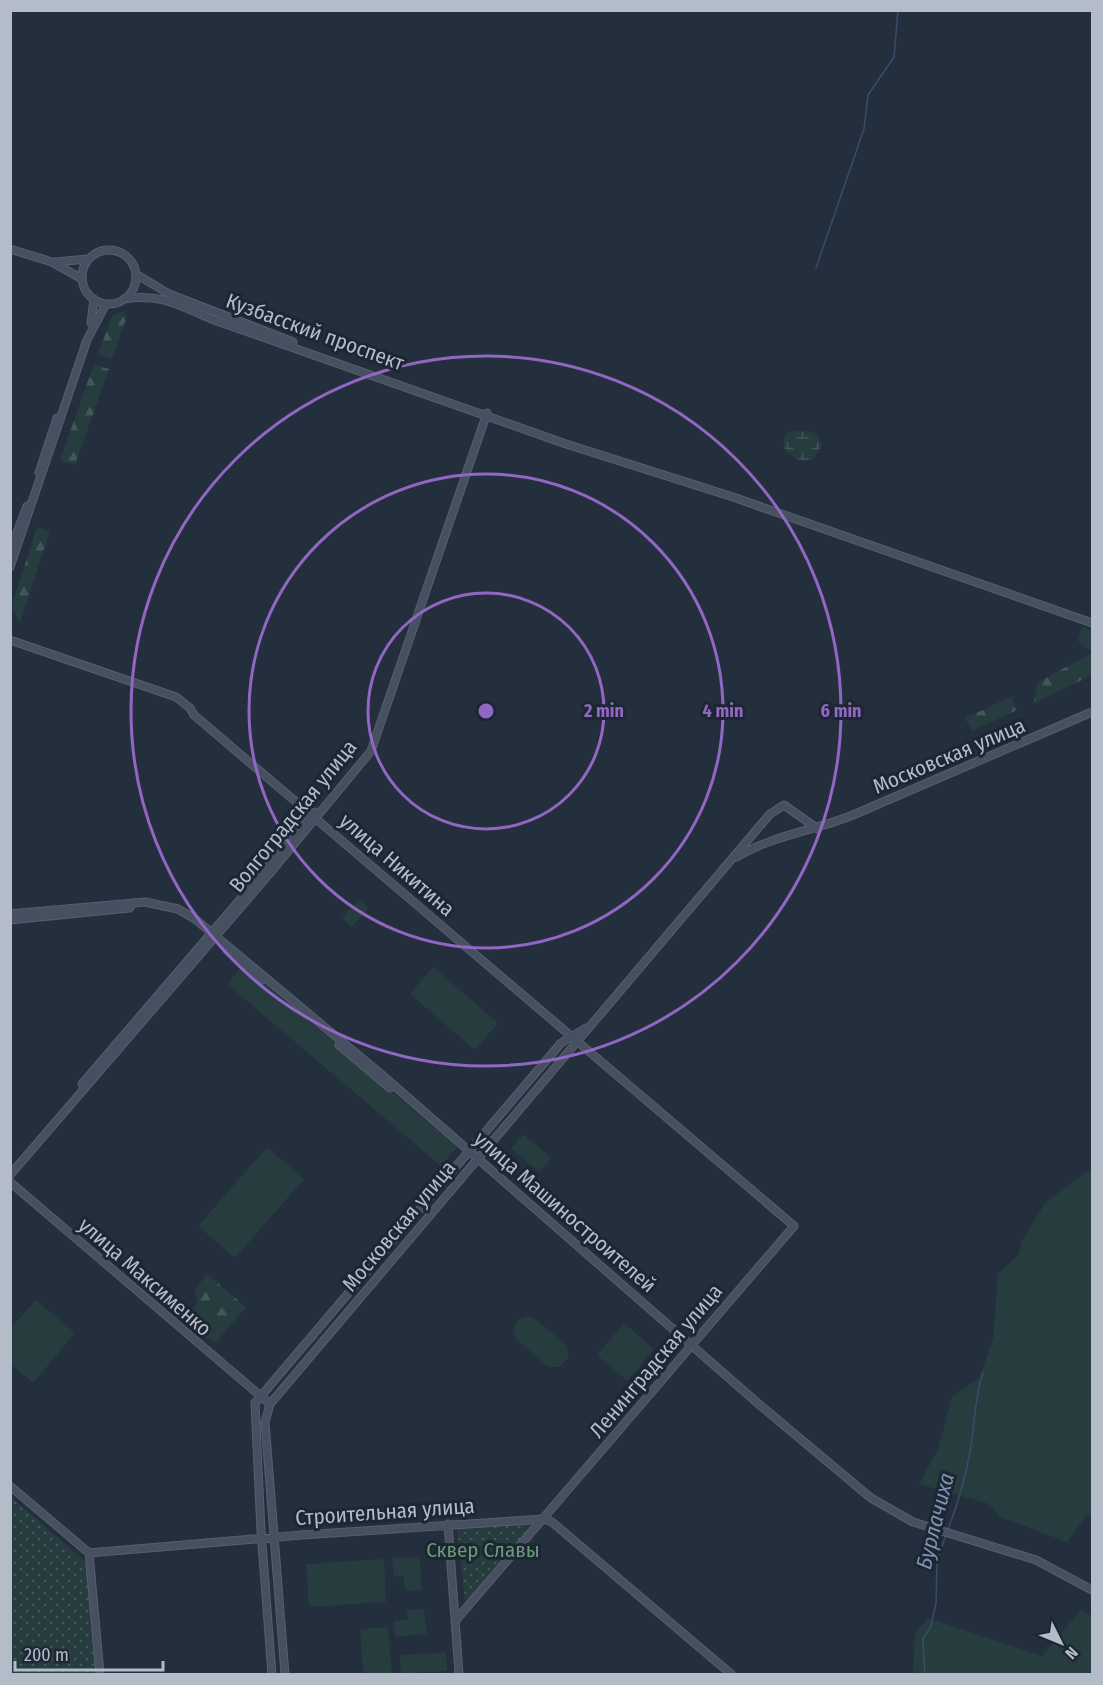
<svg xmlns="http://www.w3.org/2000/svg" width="1103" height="1685" viewBox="0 0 1103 1685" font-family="'Fira Sans Condensed',sans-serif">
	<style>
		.green { fill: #263c3f }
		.forest { fill: url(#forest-firs) }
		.wetland { fill: url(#wetland-marsh) }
		.park { fill: url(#park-dots) }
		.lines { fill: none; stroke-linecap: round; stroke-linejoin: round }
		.stream { stroke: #394c67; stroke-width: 1.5 }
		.secondary-casing { stroke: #565f6c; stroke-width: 9 }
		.secondary { stroke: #465061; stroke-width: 7 }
		.ring { fill: none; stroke: #9266c3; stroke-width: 3 }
		.labels { text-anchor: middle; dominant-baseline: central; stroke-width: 6; stroke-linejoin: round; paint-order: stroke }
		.street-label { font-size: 21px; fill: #b4bcc9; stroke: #1d2633 }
		.park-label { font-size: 21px; fill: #6b9a76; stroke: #1d2633 }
		.water-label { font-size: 22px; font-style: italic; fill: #7c92b1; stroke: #1d2633 }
		.centre { fill: #9266c3; stroke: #1d2633; stroke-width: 3 }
		.ring-label { font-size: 18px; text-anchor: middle; font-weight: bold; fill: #9266c3; stroke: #1d2633; stroke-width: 6; stroke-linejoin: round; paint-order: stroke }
	</style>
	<defs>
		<pattern id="forest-firs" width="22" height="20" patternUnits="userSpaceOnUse" patternTransform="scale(1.5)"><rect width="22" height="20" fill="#263c3f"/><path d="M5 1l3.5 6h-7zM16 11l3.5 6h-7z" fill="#435659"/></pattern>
		<pattern id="wetland-marsh" width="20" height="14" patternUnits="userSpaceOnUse" patternTransform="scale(1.5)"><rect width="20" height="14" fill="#263c3f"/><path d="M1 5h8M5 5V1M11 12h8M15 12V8" fill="none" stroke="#435659"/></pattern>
		<pattern id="park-dots" width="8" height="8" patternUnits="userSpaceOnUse" patternTransform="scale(1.5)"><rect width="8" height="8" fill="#263c3f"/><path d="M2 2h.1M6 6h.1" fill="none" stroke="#435659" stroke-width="1.8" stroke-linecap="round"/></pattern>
	</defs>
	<rect width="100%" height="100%" fill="#242f3e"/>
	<path class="green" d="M 358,900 L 367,906 L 367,910 L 352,927 L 342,918 Z
		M 244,965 L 457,1147 L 441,1166 L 227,984 Z
		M 433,967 L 498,1023 L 475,1050 L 410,994 Z
		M 523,1134 L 551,1158 L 539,1172 L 511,1149 Z
		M 267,1147 L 304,1179 L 235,1258 L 198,1226 Z
		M 1092,1168 L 1092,1517 L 1087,1515 L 1067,1542 L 1000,1517 L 989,1504 L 919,1484 L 938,1449 L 952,1397 L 979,1378 L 993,1340 L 998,1274 L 1019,1254 L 1022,1240 L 1046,1202 Z
		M 36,1300 L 75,1333 L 33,1383 L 11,1364 L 10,1329 Z
		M 527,1316 L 534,1318 L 566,1345 L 569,1357 L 560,1367 L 549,1367 L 516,1339 C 512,1327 514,1319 527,1316 Z
		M 624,1323 L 654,1349 L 627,1381 L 597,1355 Z
		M 420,1557 L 422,1590 L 405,1591 L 404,1576 L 394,1577 L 392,1558 Z
		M 384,1559 L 386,1602 L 309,1607 L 306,1564 Z
		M 424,1609 L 427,1634 L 395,1637 L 394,1621 L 408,1620 L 407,1610 Z
		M 1081,1610 L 1092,1616 L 1092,1674 L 913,1674 L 915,1634 L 928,1618 L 1042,1656 Z
		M 388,1627 L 392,1674 L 363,1674 L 360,1629 Z
		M 446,1652 L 447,1671 L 401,1674 L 400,1655 Z"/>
	<path class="forest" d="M 123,311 L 127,316 L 112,359 L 98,354 L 112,316 Z
		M 94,364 L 109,369 L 75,465 L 60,460 Z
		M 37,527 L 50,531 L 20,622 L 11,608 Z
		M 1082,627 L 1092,631 L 1092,675 L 1033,704 L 1038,682 L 1092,653 L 1078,641 Z
		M 1011,697 L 1017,710 L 972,731 L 965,718 Z
		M 207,1274 L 246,1307 L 216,1342 L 204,1337 L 187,1322 L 198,1300 L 194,1291 Z"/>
	<path class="wetland" d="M 801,430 L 816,433 L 822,444 L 814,459 C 801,464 790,457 783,446 L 786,433 Z"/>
	<path class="park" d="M 10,1496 L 88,1564 L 97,1674 L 11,1674 Z
		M 523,1522 L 531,1527 L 532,1530 L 470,1600 L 465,1600 L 457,1528 Z"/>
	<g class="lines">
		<path class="stream" d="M 816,268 L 864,129 L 868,95 L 894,57 L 898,10
			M 948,1529 C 958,1504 965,1479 970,1452 C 975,1425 974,1399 983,1373
			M 925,1674 L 923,1639 L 931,1626 L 936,1603 L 937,1563 L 946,1534"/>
		<g class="secondary-casing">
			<path id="secondary" d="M 10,249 L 52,262 L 82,279
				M82 277a27 27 0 1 1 54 0a27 27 0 1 1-54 0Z
				M 55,262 L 88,259
				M 136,274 L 169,294 L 293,342
				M 124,299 C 162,293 180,306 214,320 L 566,444 L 733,497 L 1092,623
				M 91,323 L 94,299
				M 39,473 L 57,418
				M 10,551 L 27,506
				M 10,567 L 87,340 L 106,304
				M 10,640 L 176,697 L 190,708 L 194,715 L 794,1226 L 456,1620
				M 737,857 C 768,837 816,830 853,815 L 1092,712
				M 10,914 L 145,902 L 178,909 L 195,919 L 382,1075 L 761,1406 L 871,1498 L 913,1522 L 1036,1560 L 1092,1590
				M 10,920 L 130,908
				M 227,950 L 262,980
				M 339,1045 L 390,1088
				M 82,1084 L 315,812
				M 10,1175 L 270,873 L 371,751 L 487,413
				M 10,1182 L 270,1404
				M 10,1486 L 89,1553 L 302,1535 L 544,1519 L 552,1522 L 731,1674
				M 448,1524 L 459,1674
				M 89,1553 L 100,1674
				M 272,1674 L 261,1531 L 255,1403 L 561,1043 L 586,1028
				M 285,1674 L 265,1422 L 270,1404 L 770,814 L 784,805 L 818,829"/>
		</g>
		<use href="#secondary" class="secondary"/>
	</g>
	<g class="ring">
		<circle cx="486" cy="711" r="118"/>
		<circle cx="486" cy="711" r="237"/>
		<circle cx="486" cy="711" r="355"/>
	</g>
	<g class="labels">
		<g class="street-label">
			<text transform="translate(315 332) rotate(20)">Кузбасский проспект</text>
			<text transform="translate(949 756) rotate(-23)">Московская улица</text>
			<text transform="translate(293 816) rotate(-51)">Волгоградская улица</text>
			<text transform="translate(397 865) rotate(41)">улица Никитина</text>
			<text transform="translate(565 1212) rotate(41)">улица Машиностроителей</text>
			<text transform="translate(399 1226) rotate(-50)">Московская улица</text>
			<text transform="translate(145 1277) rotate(41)">улица Максименко</text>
			<text transform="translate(656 1361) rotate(-50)">Ленинградская улица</text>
			<text transform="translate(385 1512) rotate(-4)">Строительная улица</text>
		</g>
		<g class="park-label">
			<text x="483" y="1550">Сквер Славы</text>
		</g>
		<g class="water-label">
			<text transform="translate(935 1521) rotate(-76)">Бурлачиха</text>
		</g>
	</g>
	<circle cx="486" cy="711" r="9" class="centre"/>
	<g class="ring-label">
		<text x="604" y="717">2 min</text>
		<text x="723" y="717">4 min</text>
		<text x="841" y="717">6 min</text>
	</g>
	<rect width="1103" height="1685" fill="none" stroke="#b4bcc9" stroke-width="24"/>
	<g transform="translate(1061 1643) rotate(133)" stroke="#1d2633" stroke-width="4.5" paint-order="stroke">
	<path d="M0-4.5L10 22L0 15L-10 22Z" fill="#b4bcc9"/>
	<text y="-9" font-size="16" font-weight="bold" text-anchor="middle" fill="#b4bcc9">N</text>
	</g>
	<path d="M15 1661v9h148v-9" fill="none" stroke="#b4bcc9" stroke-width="3"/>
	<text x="24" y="1661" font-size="18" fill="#b4bcc9" stroke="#1d2633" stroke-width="4.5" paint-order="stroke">200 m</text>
</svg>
